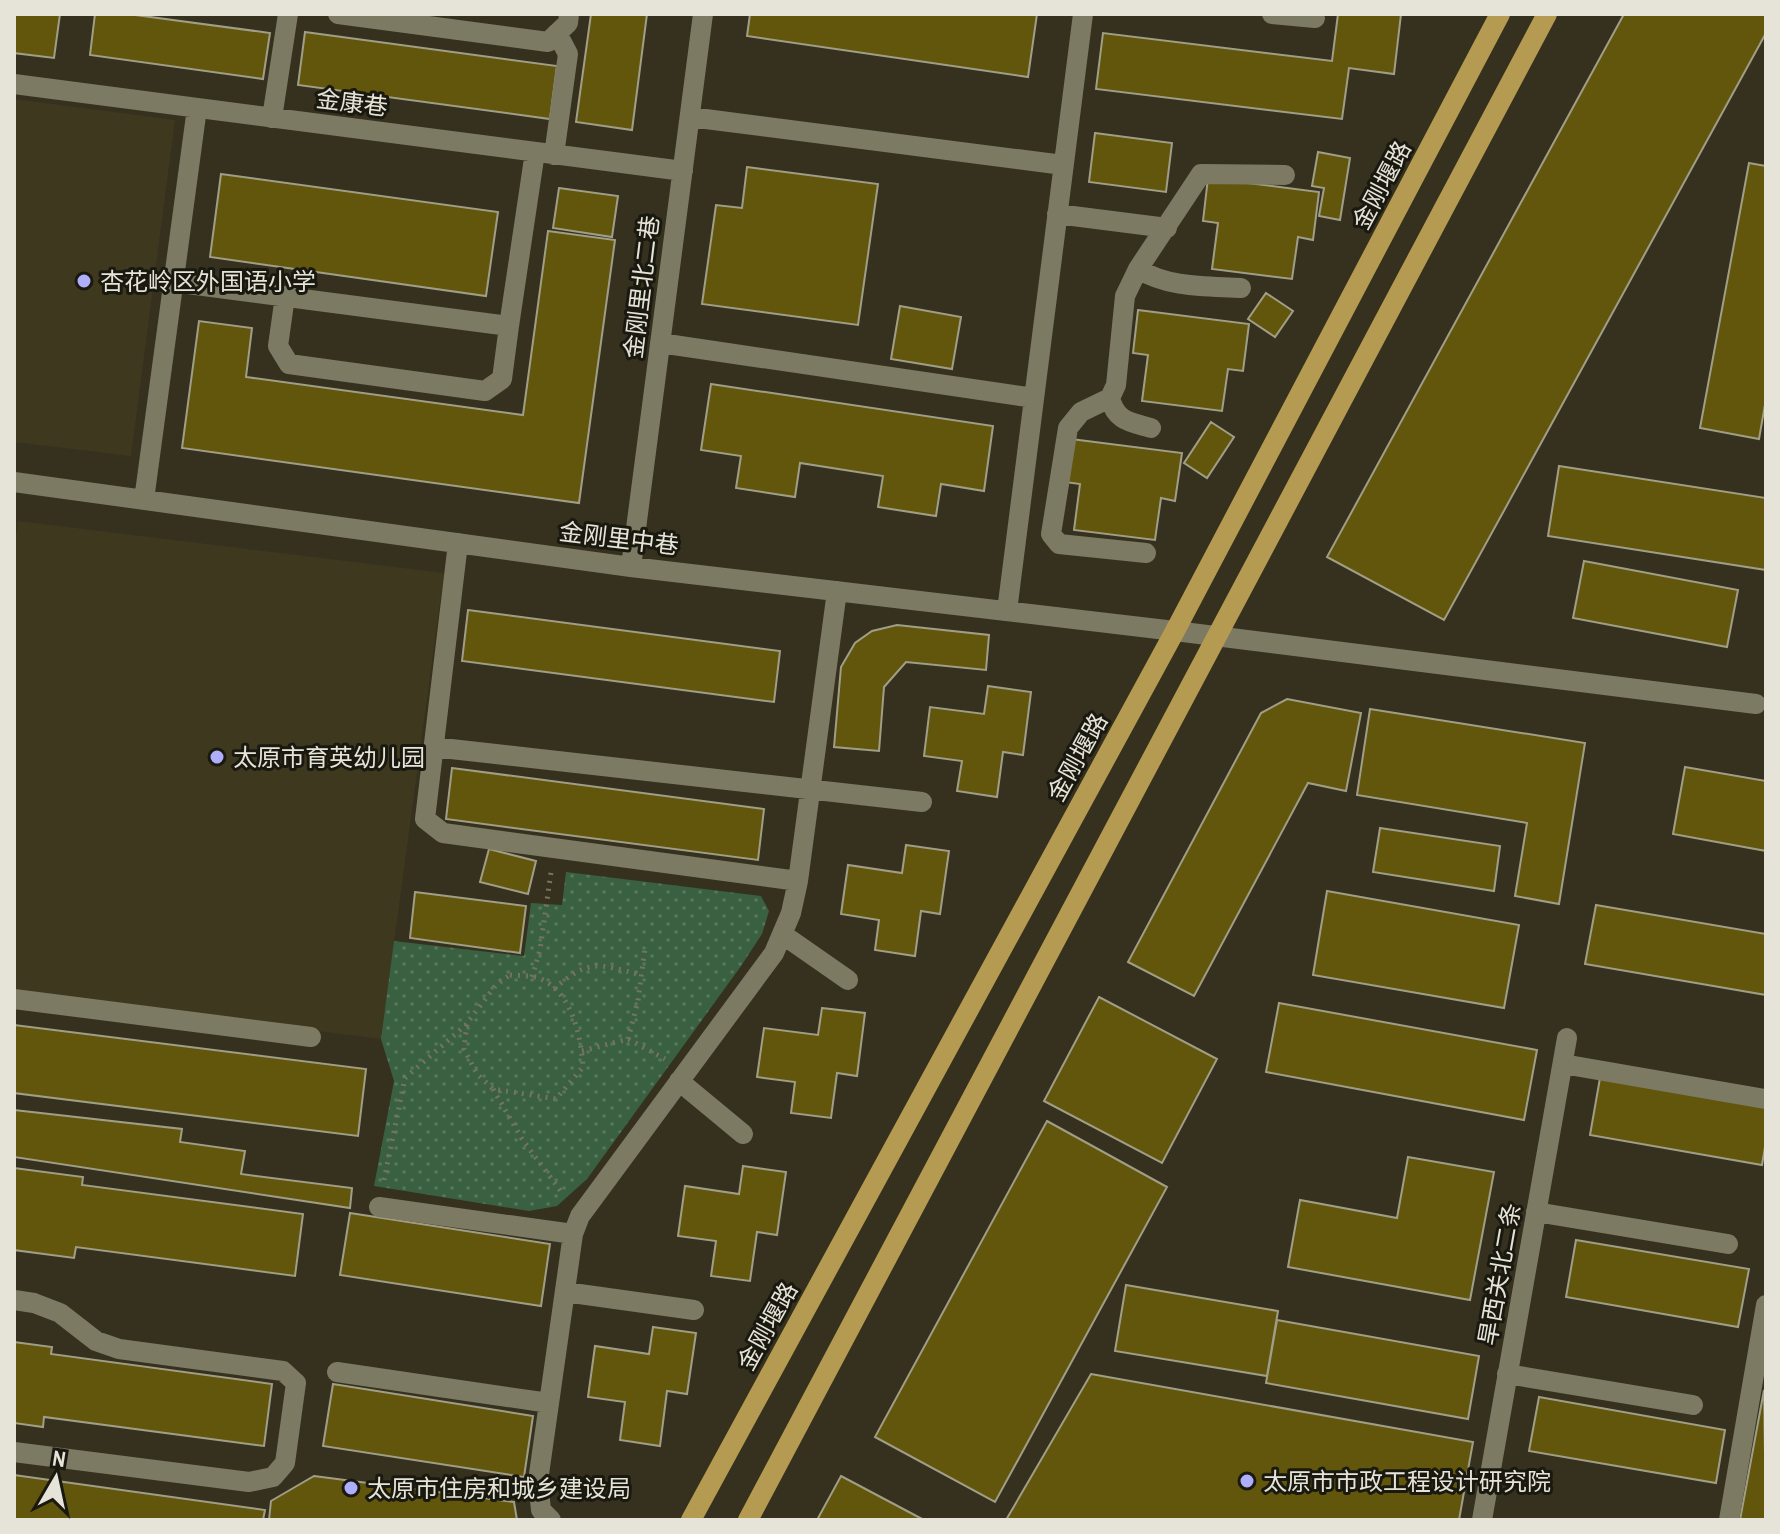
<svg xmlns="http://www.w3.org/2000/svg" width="1780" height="1534" viewBox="0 0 1780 1534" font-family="'Archivo Narrow','Noto Sans SC',sans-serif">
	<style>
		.built { fill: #3d381e }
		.garden { fill: url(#garden-dots) }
		.building { fill: #62560c; stroke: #a19e87; stroke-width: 2 }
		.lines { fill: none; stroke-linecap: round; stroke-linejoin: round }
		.path { stroke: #777363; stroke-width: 5; stroke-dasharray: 2 6; stroke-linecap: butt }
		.minor { stroke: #7d7a64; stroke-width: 20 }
		.major { stroke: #b59b51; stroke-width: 20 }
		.poi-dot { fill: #afaefa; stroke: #1a1910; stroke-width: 3 }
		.labels { text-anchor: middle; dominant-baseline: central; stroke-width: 6; stroke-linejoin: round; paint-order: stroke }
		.street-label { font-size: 24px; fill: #e6e4d8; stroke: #1a1910 }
		.poi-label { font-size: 24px; fill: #e6e4d8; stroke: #1a1910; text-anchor: start }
	</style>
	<defs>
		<pattern id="garden-dots" width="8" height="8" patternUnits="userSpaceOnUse" patternTransform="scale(2)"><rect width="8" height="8" fill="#396041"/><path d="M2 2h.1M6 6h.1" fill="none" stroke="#56775c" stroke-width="1.8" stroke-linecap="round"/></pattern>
	</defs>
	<rect width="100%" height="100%" fill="#35311e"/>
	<path class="built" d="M 14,99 L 175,120 L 131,456 L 14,442 Z
		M 18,521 L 444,573 L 381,1039 L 14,993 L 14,551 Z"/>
	<path class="garden" d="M 566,872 L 761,896 L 769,911 L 762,934 L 741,966 L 587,1179 L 557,1206 L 529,1211 L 374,1186 L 394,1081 L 381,1039 L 394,941 L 524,956 L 531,903 L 562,905 Z"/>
	<path class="building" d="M 14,14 L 60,14 L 54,58 L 14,53 Z
		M 95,14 L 128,14 L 270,33 L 263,79 L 90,55 Z
		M 591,14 L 647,14 L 632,130 L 576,122 Z
		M 750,14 L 1037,14 L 1028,77 L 747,36 Z
		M 1338,14 L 1401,14 L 1394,74 L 1349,68 L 1342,119 L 1096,89 L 1103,33 L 1332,61 Z
		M 1624,14 L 1766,14 L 1766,33 L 1444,620 L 1327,557 Z
		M 305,32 L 557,66 L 550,119 L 298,85 Z
		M 1095,133 L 1172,143 L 1166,192 L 1089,182 Z
		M 1318,152 L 1350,158 L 1340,220 L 1319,216 L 1324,188 L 1312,186 Z
		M 1749,163 L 1766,166 L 1766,399 L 1759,439 L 1700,428 Z
		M 747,167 L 878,184 L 858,325 L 702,304 L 716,205 L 742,208 Z
		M 221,174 L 498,212 L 486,296 L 210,257 Z
		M 1208,178 L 1319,192 L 1313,240 L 1298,237 L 1292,279 L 1212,269 L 1218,223 L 1203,221 Z
		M 559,188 L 618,196 L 612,237 L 553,228 Z
		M 548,231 L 615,240 L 579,503 L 182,448 L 199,321 L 252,328 L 246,377 L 523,415 Z
		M 1266,293 L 1293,311 L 1275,337 L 1248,319 Z
		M 900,306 L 961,317 L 952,369 L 891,359 Z
		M 1138,310 L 1249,324 L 1243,371 L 1228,369 L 1222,411 L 1142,401 L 1148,355 L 1133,353 Z
		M 711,384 L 993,426 L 984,491 L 941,484 L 936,516 L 878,507 L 883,476 L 800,463 L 795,497 L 736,488 L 741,456 L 701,450 Z
		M 1211,422 L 1234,437 L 1207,478 L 1184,463 Z
		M 1071,439 L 1182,453 L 1175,501 L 1161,498 L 1155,540 L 1074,530 L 1080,484 L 1065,482 Z
		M 1559,466 L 1766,498 L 1766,570 L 1548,536 Z
		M 1584,561 L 1738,590 L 1727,647 L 1573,618 Z
		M 468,610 L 780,651 L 774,702 L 462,661 Z
		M 897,625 L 989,635 L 986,670 L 906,662 L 884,687 L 879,751 L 834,747 L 841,667 L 855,643 L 872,631 Z
		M 988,686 L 1031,692 L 1023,755 L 1003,752 L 997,797 L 957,791 L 962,761 L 924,756 L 930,707 L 984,714 Z
		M 1287,699 L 1361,713 L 1346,791 L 1308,783 L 1194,996 L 1128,962 L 1261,713 Z
		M 1370,709 L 1585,743 L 1559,904 L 1515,896 L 1527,823 L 1357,795 Z
		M 1685,767 L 1766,781 L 1766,851 L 1673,834 Z
		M 452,768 L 764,809 L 758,860 L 446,819 Z
		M 1380,828 L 1500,846 L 1494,891 L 1373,872 Z
		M 906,845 L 949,851 L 940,914 L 921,911 L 915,956 L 875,950 L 879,920 L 841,914 L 848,865 L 902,873 Z
		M 489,849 L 536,861 L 528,894 L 480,882 Z
		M 1327,891 L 1519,925 L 1504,1008 L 1313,975 Z
		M 415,892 L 526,906 L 520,953 L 410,938 Z
		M 1596,905 L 1766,934 L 1766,995 L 1585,964 Z
		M 1099,997 L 1217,1059 L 1162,1163 L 1044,1101 Z
		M 1279,1003 L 1537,1050 L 1524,1120 L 1266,1072 Z
		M 822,1008 L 865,1013 L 857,1076 L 837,1073 L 831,1118 L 791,1113 L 795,1082 L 757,1077 L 764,1028 L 818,1035 Z
		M 14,1025 L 366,1069 L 358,1136 L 14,1093 Z
		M 1600,1078 L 1766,1106 L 1766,1141 L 1762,1165 L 1590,1135 Z
		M 14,1110 L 182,1129 L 180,1142 L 245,1151 L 241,1174 L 352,1188 L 350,1208 L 14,1157 Z
		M 1047,1121 L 1167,1187 L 995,1502 L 875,1437 Z
		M 1408,1157 L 1494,1172 L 1470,1300 L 1288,1267 L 1300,1200 L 1397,1218 Z
		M 743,1166 L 786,1172 L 777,1235 L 757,1232 L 750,1281 L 711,1276 L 716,1241 L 678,1236 L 685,1186 L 739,1194 Z
		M 14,1168 L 83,1177 L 82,1185 L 303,1214 L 295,1276 L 76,1247 L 74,1258 L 14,1250 Z
		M 350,1213 L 550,1244 L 541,1306 L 340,1275 Z
		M 1576,1240 L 1749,1269 L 1738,1327 L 1566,1297 Z
		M 1126,1285 L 1278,1311 L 1267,1376 L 1115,1351 Z
		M 1277,1320 L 1479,1356 L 1468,1419 L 1266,1383 Z
		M 653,1327 L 696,1333 L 687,1394 L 667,1391 L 660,1446 L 620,1440 L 625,1402 L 588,1397 L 595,1346 L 649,1354 Z
		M 14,1342 L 52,1347 L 51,1354 L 272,1384 L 264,1446 L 44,1417 L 43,1427 L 14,1423 Z
		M 1091,1374 L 1473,1442 L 1459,1520 L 1006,1520 Z
		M 333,1384 L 533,1416 L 524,1477 L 323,1446 Z
		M 1764,1390 L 1766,1520 L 1740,1520 Z
		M 1539,1397 L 1725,1430 L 1716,1483 L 1529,1451 Z
		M 14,1475 L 265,1510 L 263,1520 L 14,1520 Z
		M 314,1476 L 514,1502 L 517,1520 L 269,1520 L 271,1501 Z
		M 841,1476 L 924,1520 L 817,1520 Z"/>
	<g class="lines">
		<path class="path" d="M 510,975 C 519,976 533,975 541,979 C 572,993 581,1036 583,1067 L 556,1099 L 493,1089 L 477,1074 L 464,1049 L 467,1023 L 496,985 Z
			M 532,977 L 540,950 L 551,872
			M 554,989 C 589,958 599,964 641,975
			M 628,1039 L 638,1001 L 645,948
			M 582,1051 L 628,1039 L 665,1059
			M 493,1089 L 522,1139 L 563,1194
			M 384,1180 L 405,1078 L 467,1024"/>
		<path class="minor" d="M 338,14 L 548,42 L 568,23 L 569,14
			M 1272,14 L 1315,18
			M 14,84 L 683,171
			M 690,117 L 1063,165
			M 272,118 L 288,14
			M 554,155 L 568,54 L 557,33
			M 1057,214 L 1167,228
			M 1138,269 C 1169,288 1205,286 1241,288
			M 173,282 L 509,326 L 535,152
			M 285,296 L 278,346 L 289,364 L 485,391 L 502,379 L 509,326
			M 660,343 L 1034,398
			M 1110,398 C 1116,422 1131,422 1151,428
			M 14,482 L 631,567 L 1175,631 L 1756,704
			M 144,500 L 197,108
			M 458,543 L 425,819 L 443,833 L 798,881
			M 1146,553 L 1059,544 L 1051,534 L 1068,428 L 1081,412 L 1110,398 L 1116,385 L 1125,296 L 1138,269 L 1201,174 L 1285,175
			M 631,567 L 703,14
			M 1007,611 L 1083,14
			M 433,747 L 922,802
			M 782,934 L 848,980
			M 14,999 L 311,1037
			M 1563,1064 L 1765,1099
			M 679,1081 L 743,1134
			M 379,1207 L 573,1234
			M 1536,1212 L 1728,1244
			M 565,1292 L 694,1310
			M 14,1300 L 34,1303 L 60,1313 L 96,1341 L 119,1349 L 283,1371 L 296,1383 L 285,1463 L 273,1477 L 249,1482 L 14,1452
			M 337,1372 L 549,1403
			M 1507,1374 L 1693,1405
			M 551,1520 L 541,1510 L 538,1481 L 573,1234 L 580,1216 L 774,953 L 791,913 L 798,881 L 837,591
			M 1482,1520 L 1567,1038
			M 1729,1520 L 1766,1305"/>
		<path class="major" d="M 691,1520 L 1175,631 L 1500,14
			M 748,1520 L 1547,14"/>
	</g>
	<g class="poi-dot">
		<circle cx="84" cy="281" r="8"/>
		<circle cx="217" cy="757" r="8"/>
		<circle cx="1247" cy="1481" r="8"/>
		<circle cx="351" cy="1488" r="8"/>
	</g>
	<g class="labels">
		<g class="street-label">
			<text transform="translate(352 102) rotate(7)">金康巷</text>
			<text transform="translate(1381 185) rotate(-62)">金刚堰路</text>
			<text transform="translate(641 287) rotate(-83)">金刚里北二巷</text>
			<text transform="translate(619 538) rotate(7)">金刚里中巷</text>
			<text transform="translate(1077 757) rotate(-61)">金刚堰路</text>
			<text transform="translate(1499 1274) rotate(-80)">旱西关北二条</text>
			<text transform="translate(767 1326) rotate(-61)">金刚堰路</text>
		</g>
		<g class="poi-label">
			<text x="100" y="281">杏花岭区外国语小学</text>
			<text x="233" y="757">太原市育英幼儿园</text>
			<text x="1263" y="1481">太原市市政工程设计研究院</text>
			<text x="367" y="1488">太原市住房和城乡建设局</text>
		</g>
	</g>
	<rect width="1780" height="1534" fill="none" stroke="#e6e4d8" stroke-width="32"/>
	<g transform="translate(56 1478) rotate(9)" stroke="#1a1910" stroke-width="6" paint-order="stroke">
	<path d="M0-6L14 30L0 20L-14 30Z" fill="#e6e4d8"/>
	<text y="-12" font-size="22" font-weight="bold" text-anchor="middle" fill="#e6e4d8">N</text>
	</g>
</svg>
